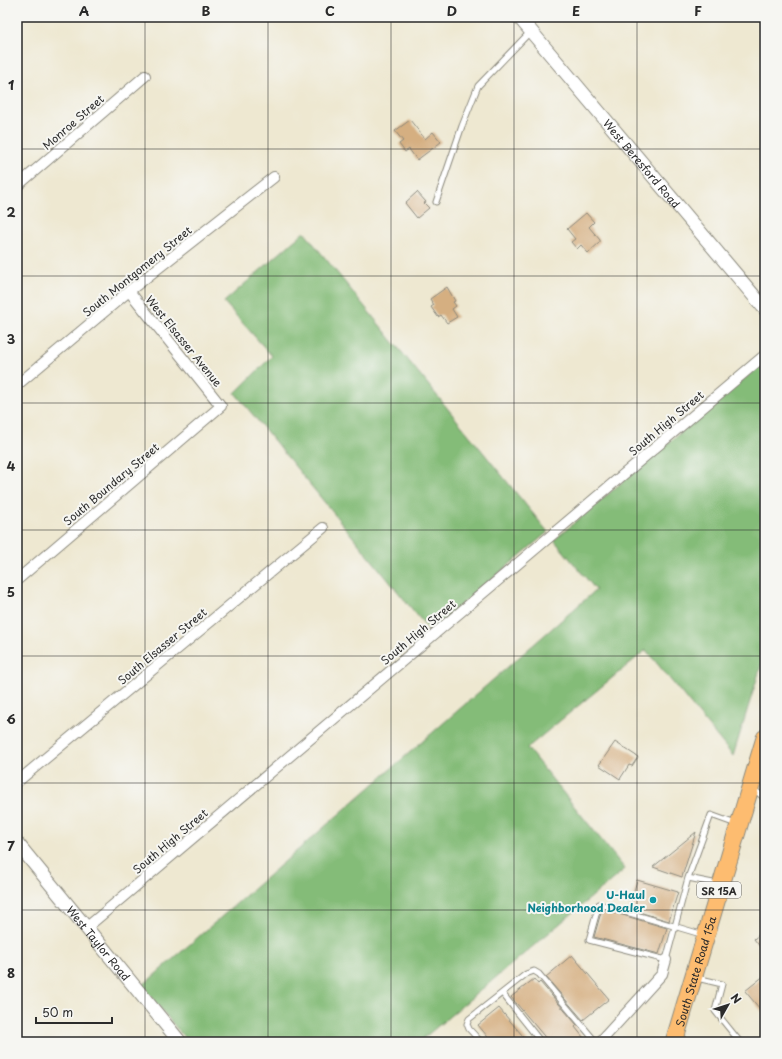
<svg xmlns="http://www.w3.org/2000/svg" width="782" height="1059" viewBox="0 0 782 1059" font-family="'Playpen Sans',sans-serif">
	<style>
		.forest { fill: #84bc78; stroke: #587452 }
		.building { fill: #d5af81 }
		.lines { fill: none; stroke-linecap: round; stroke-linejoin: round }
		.service-casing { stroke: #8c8a7e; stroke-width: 7 }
		.minor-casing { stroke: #8c8a7e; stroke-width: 12 }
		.tertiary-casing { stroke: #8c8a7e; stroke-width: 15 }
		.trunk-casing { stroke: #8c8a7e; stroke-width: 19 }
		.service { stroke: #fff; stroke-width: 5 }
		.minor { stroke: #fff; stroke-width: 10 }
		.tertiary { stroke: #fff; stroke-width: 13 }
		.trunk { stroke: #fdbc6f; stroke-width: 17 }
		.grid { fill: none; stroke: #2b2b2b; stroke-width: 1; stroke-opacity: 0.55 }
		.culture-dot { fill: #0f9aa8; stroke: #f6f6f2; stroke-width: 1.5 }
		.labels { text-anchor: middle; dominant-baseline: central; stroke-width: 4; stroke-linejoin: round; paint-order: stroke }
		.shield { fill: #f6f6f2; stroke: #686867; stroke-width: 1 }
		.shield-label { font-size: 10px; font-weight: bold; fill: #2b2b2b }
		.street-label { font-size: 11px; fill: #2b2b2b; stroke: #f6f6f2 }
		.culture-label { font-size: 11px; font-weight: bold; fill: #0d838f; stroke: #f6f6f2; text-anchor: end }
		.neatline { fill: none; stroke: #2b2b2b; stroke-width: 1.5 }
		.grid-label { font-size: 13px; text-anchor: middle; font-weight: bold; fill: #2b2b2b }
	</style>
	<rect width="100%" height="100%" fill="#f6f6f2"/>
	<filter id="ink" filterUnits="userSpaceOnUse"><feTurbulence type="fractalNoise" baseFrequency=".025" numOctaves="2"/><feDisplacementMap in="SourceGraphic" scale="8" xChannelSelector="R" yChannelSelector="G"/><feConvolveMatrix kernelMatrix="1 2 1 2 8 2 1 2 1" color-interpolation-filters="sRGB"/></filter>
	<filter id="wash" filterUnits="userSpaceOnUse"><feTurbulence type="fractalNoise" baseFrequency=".012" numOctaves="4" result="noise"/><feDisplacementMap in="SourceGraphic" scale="16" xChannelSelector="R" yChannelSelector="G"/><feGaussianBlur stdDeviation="0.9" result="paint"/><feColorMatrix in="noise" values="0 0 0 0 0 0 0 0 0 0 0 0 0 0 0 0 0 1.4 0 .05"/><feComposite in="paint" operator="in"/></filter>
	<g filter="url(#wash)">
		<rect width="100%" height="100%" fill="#eee8d1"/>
		<path class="forest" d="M 304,232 L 548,532 L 430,631 L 235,393 L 272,356 L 224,302 Z
			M 765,361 L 765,653 L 733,756 L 646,650 L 527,748 L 625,869 L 419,1042 L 188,1042 L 142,986 L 596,590 L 554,540 Z"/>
		<g id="blocks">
			<path class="building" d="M 410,120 L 425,139 L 433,132 L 441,142 L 417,160 L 409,149 L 405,152 L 399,144 L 403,141 L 395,131 Z
				M 417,192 L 426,202 L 424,203 L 429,208 L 417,218 L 405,203 Z
				M 586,213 L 594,222 L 589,227 L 600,240 L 600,242 L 588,253 L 581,245 L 577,249 L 571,242 L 575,239 L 567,229 Z
				M 447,287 L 455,301 L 453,302 L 456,306 L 452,309 L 457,317 L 447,323 L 441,315 L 438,317 L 431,307 L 434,305 L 430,299 Z
				M 615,742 L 638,757 L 632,766 L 629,765 L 620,779 L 599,765 Z
				M 696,832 L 682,877 L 653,867 Z
				M 637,880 L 678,892 L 669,921 L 629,909 Z
				M 602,909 L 667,928 L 659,954 L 594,937 Z
				M 765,930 L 765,953 L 754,939 Z
				M 572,955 L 609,999 L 583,1020 L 546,977 Z
				M 765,975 L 765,1015 L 745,991 Z
				M 534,979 L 538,984 L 540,982 L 577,1025 L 575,1027 L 587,1042 L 549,1042 L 511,997 Z
				M 499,1008 L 528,1042 L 492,1042 L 478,1025 Z"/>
		</g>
	</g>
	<g filter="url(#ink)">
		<use href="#blocks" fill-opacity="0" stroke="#8c8a7e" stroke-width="1"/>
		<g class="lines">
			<g class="service-casing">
				<path id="service" d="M 436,202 L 462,126 L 478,86 L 530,32
					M 754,789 L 765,799
					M 688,878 L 711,815 L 736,824
					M 704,935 L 599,904 L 589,940 L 666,960 L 688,878 L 718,884
					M 697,978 L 722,984 L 715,1011 L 740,1042
					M 502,993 L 541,1042
					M 481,1042 L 469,1029 L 467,1024 L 469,1019 L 526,974 L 534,971 L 539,974 L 596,1042"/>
			</g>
			<g class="minor-casing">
				<path id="minor" d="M 17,186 L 145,76
					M 17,385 L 129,291 L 274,177
					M 17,580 L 221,406 L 129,291
					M 17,782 L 323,528
					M 86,928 L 765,355
					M 600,1042 L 662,974 L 666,960"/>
			</g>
			<g class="tertiary-casing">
				<g id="tertiary">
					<path id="s1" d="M 519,17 L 765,309"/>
					<path id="s2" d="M 17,843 L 180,1042"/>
				</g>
			</g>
			<g class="trunk-casing">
				<g id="trunk">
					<path id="s3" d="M 674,1042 L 765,738"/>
				</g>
			</g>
			<use href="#service" class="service"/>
			<use href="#minor" class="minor"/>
			<use href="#tertiary" class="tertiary"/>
			<use href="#trunk" class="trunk"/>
		</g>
	</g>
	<path class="grid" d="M 145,17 L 145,1042M 268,17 L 268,1042M 391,17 L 391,1042M 514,17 L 514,1042M 637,17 L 637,1042M 17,149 L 765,149M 17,276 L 765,276M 17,403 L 765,403M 17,530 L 765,530M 17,656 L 765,656M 17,783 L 765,783M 17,910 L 765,910"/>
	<circle class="culture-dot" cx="653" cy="900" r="4"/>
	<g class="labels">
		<rect class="shield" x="697" y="882" width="44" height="16" rx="3"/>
		<g class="shield-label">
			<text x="719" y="890">SR 15A</text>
		</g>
		<g class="street-label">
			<text transform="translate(73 122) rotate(-41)">Monroe Street</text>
			<text stroke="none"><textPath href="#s1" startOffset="191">West Beresford Road</textPath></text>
			<text transform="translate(137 271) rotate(-39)">South Montgomery Street</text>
			<text transform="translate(184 341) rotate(51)">West Elsasser Avenue</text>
			<text transform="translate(666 423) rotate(-40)">South High Street</text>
			<text transform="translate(111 484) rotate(-40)">South Boundary Street</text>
			<text transform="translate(418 632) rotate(-40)">South High Street</text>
			<text transform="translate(162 646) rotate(-40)">South Elsasser Street</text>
			<text transform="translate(170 841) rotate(-40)">South High Street</text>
			<text stroke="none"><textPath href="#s2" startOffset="129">West Taylor Road</textPath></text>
			<text stroke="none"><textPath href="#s3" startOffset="74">South State Road 15a</textPath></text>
		</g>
		<g class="culture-label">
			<text x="645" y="894">U-Haul<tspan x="645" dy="13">Neighborhood Dealer</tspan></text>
		</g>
	</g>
	<rect width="782" height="1059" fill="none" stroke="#f6f6f2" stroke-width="44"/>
	<g transform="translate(728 1005) rotate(51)" stroke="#f6f6f2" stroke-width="3" paint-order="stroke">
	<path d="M0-3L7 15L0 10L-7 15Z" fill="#2b2b2b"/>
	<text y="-6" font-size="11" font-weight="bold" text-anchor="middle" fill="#2b2b2b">N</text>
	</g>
	<path d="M36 1017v6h76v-6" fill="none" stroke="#2b2b2b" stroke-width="2"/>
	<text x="42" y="1017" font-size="12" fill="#2b2b2b" stroke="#f6f6f2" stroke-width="3" paint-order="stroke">50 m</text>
	<rect x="22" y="22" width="738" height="1015" class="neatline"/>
	<g class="grid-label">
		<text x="84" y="16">A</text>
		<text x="206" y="16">B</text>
		<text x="330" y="16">C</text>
		<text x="452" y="16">D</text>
		<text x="576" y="16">E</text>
		<text x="698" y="16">F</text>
		<text x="11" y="90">1</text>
		<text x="11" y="217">2</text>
		<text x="11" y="344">3</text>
		<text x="11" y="471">4</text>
		<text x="11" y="597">5</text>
		<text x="11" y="724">6</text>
		<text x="11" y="851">7</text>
		<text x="11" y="978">8</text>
	</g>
</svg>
